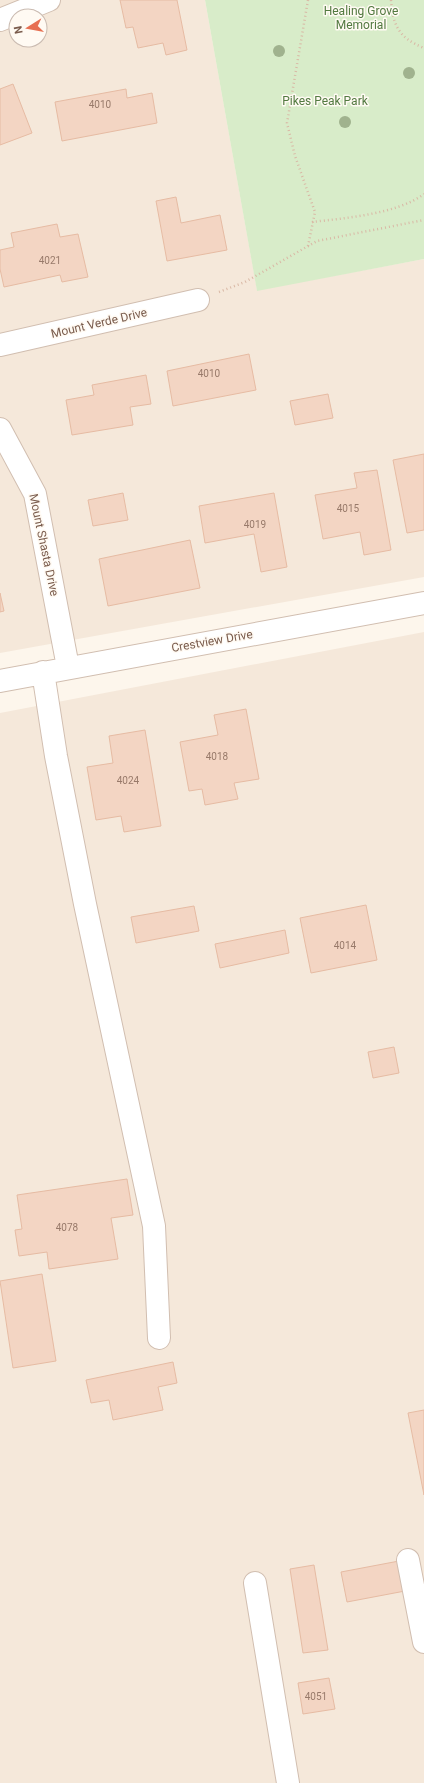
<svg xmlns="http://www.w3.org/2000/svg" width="424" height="1783" viewBox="0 0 424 1783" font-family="Roboto,sans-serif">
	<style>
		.residential { fill: #f5e8da; fill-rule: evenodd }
		.green { fill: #d8ecc9 }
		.building { fill: #f3d5c3; stroke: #e6bba3 }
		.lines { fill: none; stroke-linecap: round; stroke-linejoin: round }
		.minor-casing { stroke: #d1beb0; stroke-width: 24 }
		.path { stroke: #d9b8a5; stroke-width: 2.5; stroke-dasharray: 1 3; stroke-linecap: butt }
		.minor { stroke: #fff; stroke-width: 22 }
		.tree { fill: #a0b28e }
		.labels { text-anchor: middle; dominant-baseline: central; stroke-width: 3; stroke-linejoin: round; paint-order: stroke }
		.number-label { font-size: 10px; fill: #987a6a }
		.park-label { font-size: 12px; fill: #537a41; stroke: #fffaf3 }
		.street-label { font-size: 12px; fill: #7a5c4d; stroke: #fffaf3 }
	</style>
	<rect width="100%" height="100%" fill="#fdf6ec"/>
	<path class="residential" d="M 0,0 L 205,0 L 257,290 L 424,259 L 424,577 L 0,653 ZM 16,16 L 40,16 L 40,40 L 16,40 Z
		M 424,632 L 424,1783 L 0,1783 L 0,713 Z"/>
	<path class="green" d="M 205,0 L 424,0 L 424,259 L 257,291 Z"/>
	<path class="building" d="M 120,0 L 177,0 L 187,50 L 166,55 L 163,43 L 138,48 L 133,27 L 126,28 Z
		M 13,84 L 32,133 L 0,145 L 0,89 Z
		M 126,89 L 127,98 L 152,93 L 157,123 L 62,141 L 55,102 Z
		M 176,197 L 181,223 L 220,215 L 227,250 L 167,261 L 156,201 Z
		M 57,224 L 60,237 L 78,234 L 88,277 L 62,282 L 60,275 L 4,287 L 0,269 L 0,250 L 14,247 L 11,233 Z
		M 249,354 L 256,390 L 173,406 L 167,371 Z
		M 146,375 L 151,404 L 130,407 L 133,425 L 72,435 L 66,400 L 94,395 L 92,385 Z
		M 328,394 L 333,418 L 295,425 L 290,401 Z
		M 424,454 L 424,530 L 407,533 L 393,460 Z
		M 377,470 L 391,550 L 364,555 L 360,532 L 323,539 L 315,495 L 357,488 L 354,473 Z
		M 123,493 L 128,520 L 93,526 L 88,500 Z
		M 274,493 L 287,567 L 261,572 L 254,534 L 205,543 L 199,506 Z
		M 190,540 L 200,588 L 108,606 L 99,559 Z
		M 0,593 L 4,611 L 0,612 Z
		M 246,709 L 259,779 L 234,783 L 238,799 L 205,805 L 202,789 L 189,791 L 180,742 L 218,735 L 214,715 Z
		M 145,730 L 161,826 L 124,832 L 121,816 L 96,820 L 87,767 L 113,763 L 109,736 Z
		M 366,905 L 377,960 L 311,973 L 300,918 Z
		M 194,906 L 199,931 L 136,943 L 131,917 Z
		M 285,930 L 289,953 L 220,968 L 215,944 Z
		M 394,1047 L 399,1073 L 373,1078 L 368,1052 Z
		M 127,1179 L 133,1215 L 111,1218 L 118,1259 L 49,1269 L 47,1252 L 19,1256 L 15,1230 L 22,1229 L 17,1195 Z
		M 42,1274 L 56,1361 L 13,1368 L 0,1281 Z
		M 173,1362 L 177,1383 L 158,1387 L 163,1410 L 113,1420 L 109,1400 L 91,1403 L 86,1380 Z
		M 424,1410 L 424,1495 L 408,1413 Z
		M 399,1561 L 405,1591 L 347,1602 L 341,1572 Z
		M 314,1565 L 328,1650 L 303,1653 L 290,1569 Z
		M 329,1678 L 335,1709 L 303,1714 L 298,1683 Z"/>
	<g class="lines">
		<g class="minor-casing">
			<path id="minor" d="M 0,20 L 49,0
				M 0,345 L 198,300
				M 0,429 L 35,494 L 68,667
				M 43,672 L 56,756 L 85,904 L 154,1226 L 159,1338
				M 0,681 L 424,603
				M 408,1560 L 424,1642
				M 255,1583 L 288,1783"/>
		</g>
		<path class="path" d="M 308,0 L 287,123 L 295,156 L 315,212 L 308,246
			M 391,0 C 393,26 399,38 424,48
			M 312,222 C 346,218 397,214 424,194
			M 219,292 L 245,282 L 317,241 L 424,220"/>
		<use href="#minor" class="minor"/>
	</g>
	<g class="tree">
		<circle cx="279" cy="51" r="6"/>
		<circle cx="409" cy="73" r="6"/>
		<circle cx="345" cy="122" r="6"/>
	</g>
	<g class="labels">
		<g class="number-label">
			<text x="100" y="104">4010</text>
			<text x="50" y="260">4021</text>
			<text x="209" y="373">4010</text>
			<text x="348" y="508">4015</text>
			<text x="255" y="524">4019</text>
			<text x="217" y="756">4018</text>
			<text x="128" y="780">4024</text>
			<text x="345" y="945">4014</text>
			<text x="67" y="1227">4078</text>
			<text x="316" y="1696">4051</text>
		</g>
		<g class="park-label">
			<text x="361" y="11">Healing Grove<tspan x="361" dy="14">Memorial</tspan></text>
			<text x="325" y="101">Pikes Peak Park</text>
		</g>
		<g class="street-label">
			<text transform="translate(99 323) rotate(-13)">Mount Verde Drive</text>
			<text transform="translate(44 545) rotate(78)">Mount Shasta Drive</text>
			<text transform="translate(212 641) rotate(-10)">Crestview Drive</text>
		</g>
	</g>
	<g transform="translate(28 28) rotate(259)"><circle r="19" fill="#fffaf3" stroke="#cabbb1"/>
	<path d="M0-3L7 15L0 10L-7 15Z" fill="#e76f51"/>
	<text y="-6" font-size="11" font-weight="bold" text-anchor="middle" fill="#7a5c4d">N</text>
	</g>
</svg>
